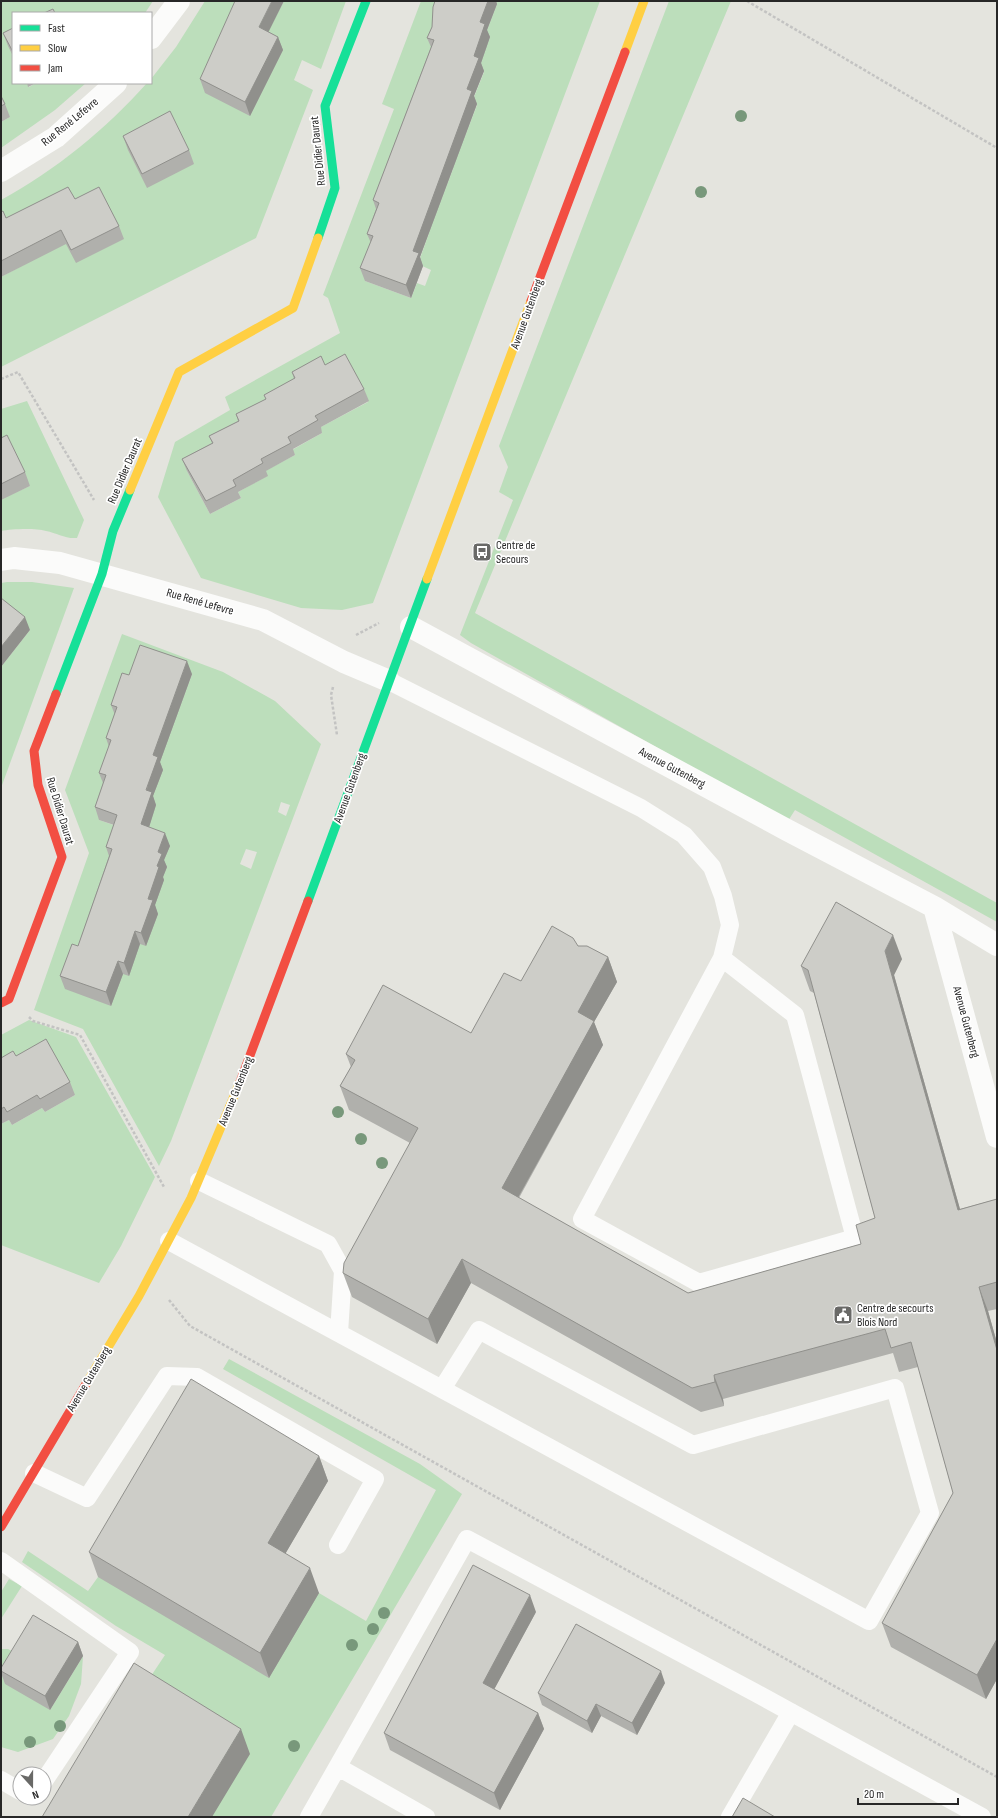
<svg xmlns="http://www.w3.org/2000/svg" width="998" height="1818" viewBox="0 0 998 1818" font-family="'Sofia Sans Condensed',sans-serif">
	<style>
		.green { fill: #bcdebb; fill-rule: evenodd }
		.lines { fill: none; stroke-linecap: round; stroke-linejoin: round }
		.path { stroke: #c3c3c2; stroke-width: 2.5; stroke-dasharray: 3 2; stroke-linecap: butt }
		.lane { stroke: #fbfbfa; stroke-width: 18 }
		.street { stroke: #fbfbfa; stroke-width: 22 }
		.fast { stroke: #16e098; stroke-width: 9 }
		.slow { stroke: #ffcf43; stroke-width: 9 }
		.jam { stroke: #f24e42; stroke-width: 9 }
		.tree { fill: #78987b }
		.wall { fill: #b0b0ac }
		.shaded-wall { fill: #90908c }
		.building { fill: #cdcdc8; stroke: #90908c }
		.labels { text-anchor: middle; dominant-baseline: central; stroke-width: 3.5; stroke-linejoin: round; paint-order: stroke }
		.street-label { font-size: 12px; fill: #272727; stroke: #fff }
		.poi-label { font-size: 12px; fill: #272727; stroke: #fff; text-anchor: start }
	</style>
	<rect width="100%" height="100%" fill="#e4e4de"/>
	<path class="green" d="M 1,1 L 153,1 L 145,13 L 13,13 L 13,83 L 27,83 L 29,87 L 36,83 L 86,83 L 55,110 L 1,148 L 1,122 L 10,117 L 1,100 Z
		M 205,1 L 245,1 L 272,24 L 284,1 L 346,1 L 321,69 L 302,60 L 294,80 L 313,90 L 256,238 L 1,367 L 1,277 L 27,263 L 1,228 L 1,200 C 56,170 106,129 147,83 L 151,83 L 151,79 L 176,47 Z
		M 421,1 L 445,1 L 438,18 L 444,20 L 432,51 L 438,53 L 426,84 L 431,87 L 419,119 L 413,116 L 402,148 L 407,151 L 395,183 L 390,181 L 378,213 L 383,216 L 372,246 L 378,249 L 365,281 L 411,298 L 417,283 L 425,286 L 431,270 L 418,264 L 429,233 L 423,231 L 435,198 L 441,200 L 453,169 L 448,167 L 459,134 L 465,136 L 477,105 L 472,102 L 484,72 L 478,69 L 490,37 L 485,35 L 497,4 L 490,1 L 600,1 L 373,603 L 342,610 L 301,608 L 201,578 L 158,497 L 175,442 L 230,410 L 225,397 L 340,333 L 328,298 L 323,295 L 394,109 L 382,104 ZM 350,367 L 368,402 L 319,428 L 322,433 L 292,450 L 295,455 L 265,471 L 267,476 L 238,492 L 241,498 L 210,514 L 187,471 L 217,455 L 214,448 L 243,433 L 240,426 L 270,411 L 269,407 L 299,391 L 296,385 L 325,369 L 330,377 Z
		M 669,1 L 731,1 L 475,613 L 997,903 L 997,922 L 795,810 L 788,821 L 471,643 L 460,635 L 513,500 L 499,492 L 508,467 L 499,446 Z
		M 27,401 L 84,520 L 77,538 C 65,539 57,533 46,531 C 35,528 12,529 1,531 L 1,499 L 30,486 L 1,454 L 1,409 Z
		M 7,582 L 32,582 L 74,588 L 1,788 L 1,667 L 30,630 L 1,609 L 1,583 Z
		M 122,634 L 223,672 L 275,701 L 321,744 L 198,1070 L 171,1141 L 159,1166 L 83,1029 L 34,1010 L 89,853 L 65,790 ZM 150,660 L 192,674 L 157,768 L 146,837 L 163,880 L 140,944 L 123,974 L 122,828 L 99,820 ZM 281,802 L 290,805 L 286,816 L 278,812 ZM 246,849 L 257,852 L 251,869 L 240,864 Z
		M 29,1020 L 76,1037 L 155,1177 L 121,1246 L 99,1283 L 1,1245 L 1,1124 L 9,1120 L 12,1125 L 42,1108 L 45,1112 L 75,1095 L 1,1073 L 1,1035 Z
		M 229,1359 L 420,1464 L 462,1494 L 271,1817 L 212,1817 L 143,1688 L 165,1655 L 116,1626 L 22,1562 L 28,1551 L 88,1591 L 98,1577 L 319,1593 L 366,1621 L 436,1490 L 223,1369 Z
		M 9,1579 L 22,1586 L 1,1619 L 1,1592 Z
		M 1,1649 L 8,1649 L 22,1656 L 50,1710 L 83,1656 L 81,1684 L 69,1716 L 53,1739 L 18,1752 L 1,1747 Z"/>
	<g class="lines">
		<path class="path" d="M 747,1 L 997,148
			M 1,379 L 18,372 L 94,500
			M 356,635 L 379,623
			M 333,687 L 331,695 L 337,735
			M 29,1017 L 33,1021 L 80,1035 L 164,1187
			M 169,1300 L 190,1326 L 997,1777"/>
		<path class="lane" d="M 389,681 L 641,808 L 684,835 L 712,867 L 723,896 L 730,925 L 722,958 L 582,1219 L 699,1283 L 855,1238 L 795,1015 L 722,958
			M 199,1181 L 328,1244 L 343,1271 L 339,1333
			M 169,1241 L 869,1621 L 930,1513 L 895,1388 L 693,1445 L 479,1330 L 442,1389
			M 34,1473 L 87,1498 L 167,1376 L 197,1377 L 375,1479 L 338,1545
			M 1,1561 L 130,1652 L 44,1781
			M 338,1767 L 426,1817
			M 1,1780 L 20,1791
			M 309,1817 L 467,1539 L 754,1692 L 982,1817
			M 730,1817 L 791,1712"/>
		<path class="street" d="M 151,38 L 179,1
			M 1,171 L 56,137 L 116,83
			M 1,560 L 14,558 L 60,563 L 263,620 L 344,662 L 389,681
			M 411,627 L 787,830 L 934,907 L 997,945
			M 934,907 L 997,1137"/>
		<path class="fast" d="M 318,238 L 335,188 L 325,106 L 366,1
			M 56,694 L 102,574 L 113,531 L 130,490
			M 308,901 L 427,579"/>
		<path class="slow" d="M 625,52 L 644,1
			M 130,490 L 179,372 L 293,308 L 318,238
			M 427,579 L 531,301
			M 86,1384 L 139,1296 L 191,1198 L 240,1082"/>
		<path class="jam" d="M 531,301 L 625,52
			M 1,1003 L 9,999 L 62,857 L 38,785 L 34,751 L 56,694
			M 240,1082 L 308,901
			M 1,1527 L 86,1384"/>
	</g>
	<g class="tree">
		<circle cx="741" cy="116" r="6"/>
		<circle cx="701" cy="192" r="6"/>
		<circle cx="338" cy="1112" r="6"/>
		<circle cx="361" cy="1139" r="6"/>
		<circle cx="382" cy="1163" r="6"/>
		<circle cx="384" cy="1613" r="6"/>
		<circle cx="373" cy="1629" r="6"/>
		<circle cx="352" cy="1645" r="6"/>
		<circle cx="60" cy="1726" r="6"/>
		<circle cx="30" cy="1742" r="6"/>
		<circle cx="294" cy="1746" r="6"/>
	</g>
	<path class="wall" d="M 435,1 L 496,1 L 497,4 L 487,30 L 490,37 L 481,63 L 484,71 L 474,96 L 477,104 L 420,257 L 423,266 L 411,298 L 365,281 L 360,268 L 371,243 L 367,234 L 376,209 L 373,200 L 431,47 L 427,38 L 432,27 Z
		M 13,28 L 13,56 L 8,46 L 3,33 Z
		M 269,32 L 278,37 L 283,50 L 250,116 L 205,93 L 200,79 Z
		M 27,83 L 36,83 L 28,87 Z
		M 1,96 L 5,104 L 10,117 L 1,122 Z
		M 123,136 L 189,150 L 194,164 L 147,188 L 128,150 Z
		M 75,199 L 119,226 L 124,239 L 76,263 L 66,244 L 1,277 L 1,212 L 6,218 Z
		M 325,365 L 364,389 L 369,401 L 321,427 L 322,433 L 293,449 L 295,455 L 266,471 L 268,476 L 238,492 L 241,498 L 210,514 L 187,471 L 182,459 L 212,443 L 209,436 L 238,421 L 236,414 L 266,399 L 264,395 L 294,379 L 292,372 Z
		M 1,438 L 25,472 L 30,486 L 1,500 Z
		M 192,674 L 160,762 L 163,770 L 153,796 L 156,805 L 149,827 L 170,846 L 164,860 L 167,867 L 163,877 L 164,880 L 155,905 L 158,914 L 146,946 L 140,944 L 129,976 L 123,974 L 111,1006 L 65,989 L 60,976 L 78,946 L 109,856 L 106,847 L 114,825 L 99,820 L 95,807 L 103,783 L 99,773 L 109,747 L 106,738 L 115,715 L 111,705 L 129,675 Z
		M 578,946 L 608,957 L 617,982 L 594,1022 L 603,1045 L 519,1198 L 688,1293 L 861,1244 L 875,1218 L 814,993 L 810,991 L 801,966 L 902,959 L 894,975 L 960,1209 L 997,1199 L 997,1309 L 988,1311 L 997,1343 L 997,1679 L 986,1699 L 891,1647 L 882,1623 L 953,1493 L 918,1367 L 899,1372 L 893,1353 L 723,1399 L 724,1406 L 701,1412 L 471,1283 L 437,1344 L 352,1297 L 343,1273 L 410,1143 L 349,1110 L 340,1086 L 351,1067 L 346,1054 L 471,1033 L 521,981 Z
		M 16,1056 L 70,1082 L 75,1095 L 45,1112 L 42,1108 L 12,1125 L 9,1120 L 1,1124 L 1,1058 Z
		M 319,1456 L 328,1481 L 285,1554 L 319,1593 L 269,1678 L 98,1577 L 89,1552 Z
		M 536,1612 L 494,1689 L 538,1713 L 544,1729 L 500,1810 L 390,1750 L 384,1733 Z
		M 78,1642 L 83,1656 L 50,1710 L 5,1684 L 1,1673 L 1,1668 Z
		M 665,1683 L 637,1735 L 601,1716 L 592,1733 L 542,1705 L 538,1693 Z"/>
	<path class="shaded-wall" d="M 272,1 L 284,1 L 264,41 L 259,27 Z
		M 488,1 L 496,1 L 497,4 L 487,30 L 490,37 L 481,63 L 484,71 L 474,96 L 477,104 L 420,257 L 423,266 L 411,298 L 406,285 L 413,251 L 467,89 L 480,22 Z
		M 278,37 L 283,50 L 250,116 L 245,102 Z
		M 25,617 L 30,630 L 1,667 L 1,647 Z
		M 187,661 L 192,674 L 160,762 L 163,770 L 153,796 L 156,805 L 146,837 L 141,824 L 153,755 Z
		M 165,833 L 170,846 L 164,860 L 167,867 L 163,877 L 164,880 L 155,905 L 158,914 L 146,946 L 141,933 L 148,899 L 157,866 L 158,852 Z
		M 135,931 L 140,944 L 129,976 L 124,963 Z
		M 893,935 L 902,959 L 894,975 L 967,1234 L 958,1210 L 885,951 Z
		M 608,957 L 617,982 L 594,1022 L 603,1045 L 510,1212 L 502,1188 L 578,1012 Z
		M 118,961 L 123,974 L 111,1006 L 106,992 Z
		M 462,1259 L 471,1283 L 437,1344 L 428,1319 Z
		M 979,1287 L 988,1311 L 997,1343 L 997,1350 Z
		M 714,1375 L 723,1399 L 724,1406 L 715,1382 Z
		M 319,1456 L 328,1481 L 277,1568 L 268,1543 Z
		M 310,1568 L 319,1593 L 269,1678 L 260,1653 Z
		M 530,1595 L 536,1612 L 489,1699 L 483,1683 Z
		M 997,1639 L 997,1679 L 986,1699 L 977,1675 Z
		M 78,1642 L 83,1656 L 50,1710 L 45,1696 Z
		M 661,1671 L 665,1683 L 637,1735 L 632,1723 Z
		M 596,1704 L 601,1716 L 592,1733 L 587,1721 Z
		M 538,1713 L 544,1729 L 500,1810 L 494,1793 Z
		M 241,1729 L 250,1754 L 212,1817 L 188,1817 Z"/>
	<path class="building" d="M 235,1 L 272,1 L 259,27 L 278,37 L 245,102 L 200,79 Z
		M 435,1 L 488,1 L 480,22 L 485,24 L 474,56 L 479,58 L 467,89 L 472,91 L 413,251 L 419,253 L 406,285 L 360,268 L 373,236 L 367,234 L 379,203 L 373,200 L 434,40 L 427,38 L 432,27 L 433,7 Z
		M 53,9 L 55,13 L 44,13 Z
		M 13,28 L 13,52 L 3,33 Z
		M 1,96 L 5,104 L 1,106 Z
		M 170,111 L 189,150 L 142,174 L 123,136 Z
		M 68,187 L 75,199 L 99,187 L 119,226 L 71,250 L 61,230 L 1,261 L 1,212 L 3,211 L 6,218 Z
		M 345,354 L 364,389 L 315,416 L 318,420 L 288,437 L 291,443 L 261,459 L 263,463 L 233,480 L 236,486 L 206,501 L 182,459 L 213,443 L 209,436 L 239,421 L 236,414 L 266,399 L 264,395 L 295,378 L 292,372 L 321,356 L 325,365 Z
		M 7,435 L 25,472 L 1,484 L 1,438 Z
		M 1,598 L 25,617 L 1,647 Z
		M 140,645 L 187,661 L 153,755 L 158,757 L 146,790 L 152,792 L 141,824 L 165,833 L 158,852 L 162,854 L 157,866 L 159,867 L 148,899 L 153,900 L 141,933 L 135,931 L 124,963 L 118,961 L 106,992 L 60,976 L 72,944 L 78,946 L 112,849 L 106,847 L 117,815 L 95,807 L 106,775 L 99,773 L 111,740 L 106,738 L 117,707 L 111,705 L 122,673 L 129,675 Z
		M 836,902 L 893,935 L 885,951 L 958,1210 L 997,1199 L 997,1282 L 979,1287 L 997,1350 L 997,1639 L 977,1675 L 882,1623 L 953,1493 L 911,1342 L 891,1348 L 885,1329 L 714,1375 L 715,1382 L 692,1388 L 462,1259 L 428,1319 L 343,1273 L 344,1263 L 418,1128 L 340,1086 L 355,1060 L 346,1054 L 383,985 L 471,1033 L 504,973 L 521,981 L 552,926 L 573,938 L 578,946 L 587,946 L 608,957 L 578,1012 L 594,1021 L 502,1188 L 688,1293 L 861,1244 L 856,1225 L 875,1218 L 808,970 L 801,966 Z
		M 46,1039 L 70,1082 L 40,1099 L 37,1095 L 7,1112 L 4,1107 L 1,1109 L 1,1058 L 13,1051 L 16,1056 Z
		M 191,1379 L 319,1456 L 268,1543 L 310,1568 L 260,1653 L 89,1552 Z
		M 473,1565 L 530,1595 L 483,1683 L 538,1713 L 494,1793 L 384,1733 Z
		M 33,1615 L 78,1642 L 45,1696 L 1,1671 L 1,1668 Z
		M 576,1624 L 661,1671 L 632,1723 L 596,1704 L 587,1721 L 538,1693 Z
		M 134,1663 L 241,1729 L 188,1817 L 42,1817 Z
		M 743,1798 L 775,1817 L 732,1817 Z"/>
	<defs>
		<g id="bus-square" transform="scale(1)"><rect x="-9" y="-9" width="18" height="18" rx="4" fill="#696967" stroke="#fff"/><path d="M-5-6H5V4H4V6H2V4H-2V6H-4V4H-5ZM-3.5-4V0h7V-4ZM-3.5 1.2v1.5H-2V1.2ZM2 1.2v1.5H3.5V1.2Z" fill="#fff"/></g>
		<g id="civic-square" transform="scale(1)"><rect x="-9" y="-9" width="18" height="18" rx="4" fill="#696967" stroke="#fff"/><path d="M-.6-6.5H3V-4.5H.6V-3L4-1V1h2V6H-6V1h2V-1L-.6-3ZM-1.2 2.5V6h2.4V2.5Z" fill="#fff"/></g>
	</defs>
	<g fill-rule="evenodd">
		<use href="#bus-square" x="482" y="552"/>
		<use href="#civic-square" x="843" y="1315"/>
	</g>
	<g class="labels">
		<g class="street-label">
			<text transform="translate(70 122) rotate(-39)">Rue René Lefevre</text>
			<text transform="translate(318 151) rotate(-96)">Rue Didier Daurat</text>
			<text transform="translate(527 314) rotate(-70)">Avenue Gutenberg</text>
			<text transform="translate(125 471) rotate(-67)">Rue Didier Daurat</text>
			<text transform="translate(200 602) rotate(16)">Rue René Lefevre</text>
			<text transform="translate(672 768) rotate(28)">Avenue Gutenberg</text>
			<text transform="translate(350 788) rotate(-70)">Avenue Gutenberg</text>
			<text transform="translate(60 811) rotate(73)">Rue Didier Daurat</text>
			<text transform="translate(966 1022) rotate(75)">Avenue Gutenberg</text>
			<text transform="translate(236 1091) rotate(-68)">Avenue Gutenberg</text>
			<text transform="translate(89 1379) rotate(-59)">Avenue Gutenberg</text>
		</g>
		<g class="poi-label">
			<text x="496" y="545">Centre de<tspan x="496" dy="14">Secours</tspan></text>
			<text x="857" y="1308">Centre de secourts<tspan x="857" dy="14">Blois Nord</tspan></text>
		</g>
	</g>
	<rect width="998" height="1818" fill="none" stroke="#272727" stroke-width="4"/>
	<rect x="12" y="12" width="140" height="72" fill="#ffffff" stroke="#a9a9a9"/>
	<rect x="20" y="25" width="20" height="6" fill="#16e098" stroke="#a9a9a9"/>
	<text x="48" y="32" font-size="12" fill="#272727">Fast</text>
	<rect x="20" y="45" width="20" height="6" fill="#ffcf43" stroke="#a9a9a9"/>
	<text x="48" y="52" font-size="12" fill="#272727">Slow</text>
	<rect x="20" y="65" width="20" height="6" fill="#f24e42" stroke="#a9a9a9"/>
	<text x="48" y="72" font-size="12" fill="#272727">Jam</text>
	<g transform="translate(32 1786) rotate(159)"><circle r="19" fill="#ffffff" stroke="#a9a9a9"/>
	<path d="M0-3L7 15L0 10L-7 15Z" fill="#696967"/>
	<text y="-6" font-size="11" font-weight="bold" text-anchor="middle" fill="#272727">N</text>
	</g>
	<path d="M858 1798v6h100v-6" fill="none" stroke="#272727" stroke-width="2"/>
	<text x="864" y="1798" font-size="12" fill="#272727" stroke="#ffffff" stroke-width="3" paint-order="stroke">20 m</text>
</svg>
